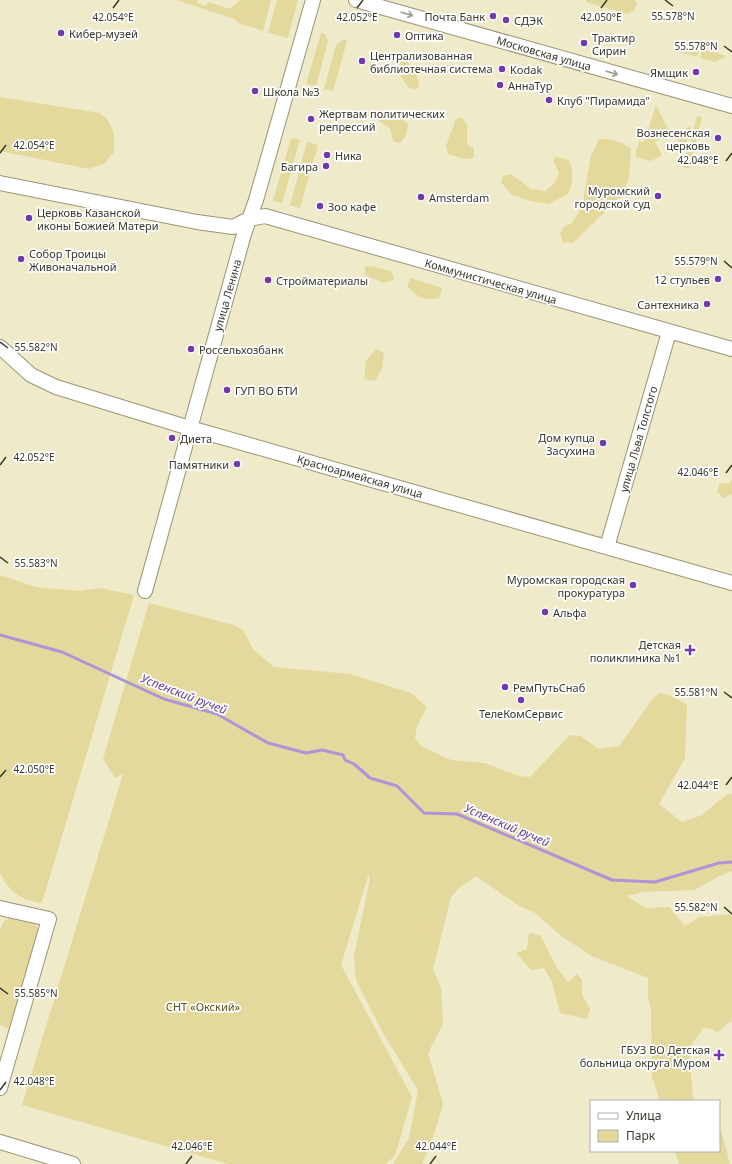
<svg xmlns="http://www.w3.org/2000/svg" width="732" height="1164" viewBox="0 0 732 1164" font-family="'Noto Sans',sans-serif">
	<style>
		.green { fill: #e4d99d }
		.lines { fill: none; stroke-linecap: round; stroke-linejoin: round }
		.stream { stroke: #ae93d6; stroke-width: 3 }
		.minor-casing { stroke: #9a9476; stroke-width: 16 }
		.minor { stroke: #fff; stroke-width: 14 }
		.oneway { stroke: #9c9b94 }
		.ticks { fill: none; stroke: #39372a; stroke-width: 1.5 }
		.poi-dot { fill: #7238ae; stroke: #fff; stroke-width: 1.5 }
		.labels { text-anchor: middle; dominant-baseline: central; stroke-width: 3.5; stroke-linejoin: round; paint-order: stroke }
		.poi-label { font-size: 11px; fill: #39372a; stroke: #fff; text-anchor: start }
		.street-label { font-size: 11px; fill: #39372a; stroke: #fff }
		.park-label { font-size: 11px; fill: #5a5015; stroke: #fff }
		.water-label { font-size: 12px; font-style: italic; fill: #654191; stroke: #fff }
		.ticks-label { font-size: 10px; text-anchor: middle; fill: #39372a; stroke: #fff; stroke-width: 3.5; stroke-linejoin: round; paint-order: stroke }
	</style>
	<rect width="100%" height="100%" fill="#efeac9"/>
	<path class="green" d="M 177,0 L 198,0 L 197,3 L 206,6 L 208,2 L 230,9 L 240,0 L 271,0 L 263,31 L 239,23 L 234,19 Z
		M 277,0 L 298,0 L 288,38 L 268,33 Z
		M 586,0 L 635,0 L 637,4 L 634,11 L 627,14 L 586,2 Z
		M 321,33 L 325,34 L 328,42 L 316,86 L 306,84 Z
		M 344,39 L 347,41 L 333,91 L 324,89 L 336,45 Z
		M 693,40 L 701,43 L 697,57 L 679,52 L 682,44 L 691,46 Z
		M 702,49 L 727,56 L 715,62 L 700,58 Z
		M 404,59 C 412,65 419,76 419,86 L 415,90 L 408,87 L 396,70 L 398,62 Z
		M 0,97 L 100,113 C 114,123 115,136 114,152 L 105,163 L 89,169 L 0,151 Z
		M 656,105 L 669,131 L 669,134 L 655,142 L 662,155 L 651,161 L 635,157 L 639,141 L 644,142 Z
		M 388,116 L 400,117 L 408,124 L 406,136 L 400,143 L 393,141 L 390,128 L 379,121 L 381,118 Z
		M 697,116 L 702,117 L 689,169 L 683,167 Z
		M 462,118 L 467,125 L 467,144 L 474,149 L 474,158 L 464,159 L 448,154 L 446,146 L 456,119 Z
		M 691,126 L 684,152 L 677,138 L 677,133 Z
		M 291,138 L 300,140 L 282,203 L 273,201 Z
		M 599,139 C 611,139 622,141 631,149 L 629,178 L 620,197 L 573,243 L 563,242 L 560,233 L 564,227 L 572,223 L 582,207 L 591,156 Z
		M 307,142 L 318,145 L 300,208 L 290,205 Z
		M 557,157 L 569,160 C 574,173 573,180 569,193 L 549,204 L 530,201 L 511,194 L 501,182 L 503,176 L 511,174 L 531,189 L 545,191 L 554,184 L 559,173 L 553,160 Z
		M 371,266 L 390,271 L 394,277 L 393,280 L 383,283 L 365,275 L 365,267 Z
		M 411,278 L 442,288 L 439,298 C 426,302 415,296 407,286 Z
		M 376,349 L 384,353 L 382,368 L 375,381 L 364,379 L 366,361 Z
		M 732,479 L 732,494 L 723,498 L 717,491 L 720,483 L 729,484 Z
		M 0,575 L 36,587 L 79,591 L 100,588 L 134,595 L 42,903 C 21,901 8,891 0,872 Z
		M 149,603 L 234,625 L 243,630 L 253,649 L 274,667 L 350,674 L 411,693 L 427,707 L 417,726 L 415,738 L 421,746 L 451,760 L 485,763 L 519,776 L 530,777 L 570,735 L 581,736 L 598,749 L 619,746 L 651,701 L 659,693 L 669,695 L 687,704 L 685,758 L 659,804 L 682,822 L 702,815 L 726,795 L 732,794 L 732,871 L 718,877 L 694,890 L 643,892 L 627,896 L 646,908 L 669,907 L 685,926 L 699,917 L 732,914 L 732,1020 L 718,1032 L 704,1027 L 689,1048 L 693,1099 L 695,1101 L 660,1101 L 652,1077 L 651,1009 L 648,998 L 648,978 L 592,956 L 561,936 L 535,913 L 519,906 L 476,876 L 459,888 L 451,897 L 433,969 L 441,988 L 443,1024 L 428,1053 L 443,1104 L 431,1144 L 422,1164 L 393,1164 L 409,1138 L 418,1090 L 384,1035 L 356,980 L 354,956 L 369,883 L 369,873 L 341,965 L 412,1097 L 395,1156 L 385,1164 L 228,1164 L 22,1105 L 123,774 L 115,778 L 103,759 Z
		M 10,918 L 35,922 L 39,931 L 11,1030 L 0,1025 L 0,930 L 4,921 Z
		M 529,933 L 540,935 L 557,968 L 568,982 L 577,974 L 582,980 L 582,995 L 590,1008 L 587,1019 L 560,1013 L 552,982 L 544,968 L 531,970 L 516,953 L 527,949 Z
		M 719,1130 L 722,1134 L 730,1164 L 679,1164 L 675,1151 L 719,1151 Z"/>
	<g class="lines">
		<path class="stream" d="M 0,635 L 62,652 L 164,699 L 217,714 L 268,743 L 306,753 L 322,750 L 343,755 L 345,760 L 354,764 L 370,778 L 397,786 L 424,813 L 457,814 L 612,880 L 655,882 L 719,863 L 732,862"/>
		<g class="minor-casing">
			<path id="minor" d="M 356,0 L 732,106
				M 0,183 L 197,222 L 233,227 L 249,219 L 265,216 L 732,349
				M 0,347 L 31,375 L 56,387 L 183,426 L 732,583
				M 607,547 L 669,332
				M 145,591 L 244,234 L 256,200 L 313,0
				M 0,908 L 49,919 L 0,1088
				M 0,1142 L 73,1164"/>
		</g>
		<use href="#minor" class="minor"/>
	</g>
	<defs><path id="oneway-shaft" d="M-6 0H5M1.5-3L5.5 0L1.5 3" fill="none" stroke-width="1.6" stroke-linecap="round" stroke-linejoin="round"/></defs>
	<g class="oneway">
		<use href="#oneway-shaft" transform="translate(407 14) rotate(16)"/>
		<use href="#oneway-shaft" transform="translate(612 73) rotate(16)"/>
	</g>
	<path class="ticks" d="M 665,0 L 673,6M 113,8 L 119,0M 357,8 L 363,0M 601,8 L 607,0M 724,46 L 732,52M 0,153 L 6,145M 726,161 L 732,153M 724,261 L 732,268M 0,342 L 8,348M 0,465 L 6,457M 726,473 L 732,465M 0,557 L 8,563M 724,692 L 732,698M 0,777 L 6,770M 726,785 L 732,777M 724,907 L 732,914M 0,988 L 8,994M 0,1090 L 6,1082M 186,1164 L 192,1156M 430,1164 L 436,1156"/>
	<g class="poi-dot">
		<circle cx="493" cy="16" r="4"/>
		<circle cx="506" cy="20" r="4"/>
		<circle cx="61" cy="33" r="4"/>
		<circle cx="397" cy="35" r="4"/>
		<circle cx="584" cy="43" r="4"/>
		<circle cx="362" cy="61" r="4"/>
		<circle cx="502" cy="69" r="4"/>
		<circle cx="696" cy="72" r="4"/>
		<circle cx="500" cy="85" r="4"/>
		<circle cx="255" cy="91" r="4"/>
		<circle cx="549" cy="100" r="4"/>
		<circle cx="311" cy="119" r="4"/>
		<circle cx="718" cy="138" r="4"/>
		<circle cx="327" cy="155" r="4"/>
		<circle cx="326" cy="166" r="4"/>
		<circle cx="658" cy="196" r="4"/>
		<circle cx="421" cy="197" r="4"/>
		<circle cx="320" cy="206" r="4"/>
		<circle cx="29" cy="218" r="4"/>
		<circle cx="21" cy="259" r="4"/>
		<circle cx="718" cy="279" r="4"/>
		<circle cx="268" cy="280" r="4"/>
		<circle cx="707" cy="304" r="4"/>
		<circle cx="191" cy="349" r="4"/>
		<circle cx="227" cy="390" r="4"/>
		<circle cx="172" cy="438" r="4"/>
		<circle cx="603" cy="443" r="4"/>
		<circle cx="237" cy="464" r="4"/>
		<circle cx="633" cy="585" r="4"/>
		<circle cx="545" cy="612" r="4"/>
		<path d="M688 644h4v4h4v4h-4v4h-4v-4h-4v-4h4z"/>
		<circle cx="505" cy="687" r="4"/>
		<circle cx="521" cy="700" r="4"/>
		<path d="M717 1049h4v4h4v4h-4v4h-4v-4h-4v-4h4z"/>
	</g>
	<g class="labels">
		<g class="poi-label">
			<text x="485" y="16" text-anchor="end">Почта Банк</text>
			<text x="514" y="20">СДЭК</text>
			<text x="69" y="33">Кибер-музей</text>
			<text x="405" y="35">Оптика</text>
			<text x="592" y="37">Трактир<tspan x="592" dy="13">Сирин</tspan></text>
			<text x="370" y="55">Централизованная<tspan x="370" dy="13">библиотечная система</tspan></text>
			<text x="510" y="69">Kodak</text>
			<text x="688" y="72" text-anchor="end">Ямщик</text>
			<text x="508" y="85">АннаТур</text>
			<text x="263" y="91">Школа №3</text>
			<text x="557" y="100">Клуб "Пирамида"</text>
			<text x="319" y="113">Жертвам политических<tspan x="319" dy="13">репрессий</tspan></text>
			<text x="710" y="132" text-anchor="end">Вознесенская<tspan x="710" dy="13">церковь</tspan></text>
			<text x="335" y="155">Ника</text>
			<text x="318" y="166" text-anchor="end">Багира</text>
			<text x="650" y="190" text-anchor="end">Муромский<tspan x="650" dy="13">городской суд</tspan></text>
			<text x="429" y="197">Amsterdam</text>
			<text x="328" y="206">Зоо кафе</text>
			<text x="37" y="212">Церковь Казанской<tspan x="37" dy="13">иконы Божией Матери</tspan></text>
			<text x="29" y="253">Собор Троицы<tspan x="29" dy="13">Живоначальной</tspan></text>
			<text x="710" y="279" text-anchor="end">12 стульев</text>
			<text x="276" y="280">Стройматериалы</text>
			<text x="699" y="304" text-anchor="end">Сантехника</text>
			<text x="199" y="349">Россельхозбанк</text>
			<text x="235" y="390">ГУП ВО БТИ</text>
			<text x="595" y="437" text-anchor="end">Дом купца<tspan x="595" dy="13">Засухина</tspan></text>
			<text x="180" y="438">Диета</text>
			<text x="229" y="464" text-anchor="end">Памятники</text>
			<text x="625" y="579" text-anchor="end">Муромская городская<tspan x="625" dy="13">прокуратура</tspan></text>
			<text x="553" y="612">Альфа</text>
			<text x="681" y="644" text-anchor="end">Детская<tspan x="681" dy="13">поликлиника №1</tspan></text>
			<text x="513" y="687">РемПутьСнаб</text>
			<text x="521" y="713" text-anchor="middle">ТелеКомСервис</text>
			<text x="710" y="1049" text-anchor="end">ГБУЗ ВО Детская<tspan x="710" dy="13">больница округа Муром</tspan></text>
		</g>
		<g class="street-label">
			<text transform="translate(544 53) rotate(16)">Московская улица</text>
			<text transform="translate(491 281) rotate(16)">Коммунистическая улица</text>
			<text transform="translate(227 295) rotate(-74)">улица Ленина</text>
			<text transform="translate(638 439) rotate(-74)">улица Льва Толстого</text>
			<text transform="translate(360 476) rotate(16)">Красноармейская улица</text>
		</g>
		<g class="park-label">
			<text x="203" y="1006">СНТ «Окский»</text>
		</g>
		<g class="water-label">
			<text transform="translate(184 694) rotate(21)">Успенский ручей</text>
			<text transform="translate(507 825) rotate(23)">Успенский ручей</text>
		</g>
	</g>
	<g class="ticks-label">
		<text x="673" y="20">55.578°N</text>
		<text x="113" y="21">42.054°E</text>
		<text x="357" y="21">42.052°E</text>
		<text x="601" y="21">42.050°E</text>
		<text x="696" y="50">55.578°N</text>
		<text x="34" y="149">42.054°E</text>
		<text x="698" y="164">42.048°E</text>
		<text x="696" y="265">55.579°N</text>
		<text x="36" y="351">55.582°N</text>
		<text x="34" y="461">42.052°E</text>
		<text x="698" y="476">42.046°E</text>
		<text x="36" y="567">55.583°N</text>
		<text x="696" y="696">55.581°N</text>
		<text x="34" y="773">42.050°E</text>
		<text x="698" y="789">42.044°E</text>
		<text x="696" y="911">55.582°N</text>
		<text x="36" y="997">55.585°N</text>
		<text x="34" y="1085">42.048°E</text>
		<text x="192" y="1150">42.046°E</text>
		<text x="436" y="1150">42.044°E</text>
	</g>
	<rect x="590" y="1100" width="130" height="52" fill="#ffffff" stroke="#b0afaa"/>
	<rect x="598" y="1113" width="20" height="6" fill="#ffffff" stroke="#b0afaa"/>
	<text x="626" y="1120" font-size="12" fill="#39372a">Улица</text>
	<rect x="598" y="1130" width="20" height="12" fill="#e4d99d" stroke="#b0afaa"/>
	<text x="626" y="1140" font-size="12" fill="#39372a">Парк</text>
</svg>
